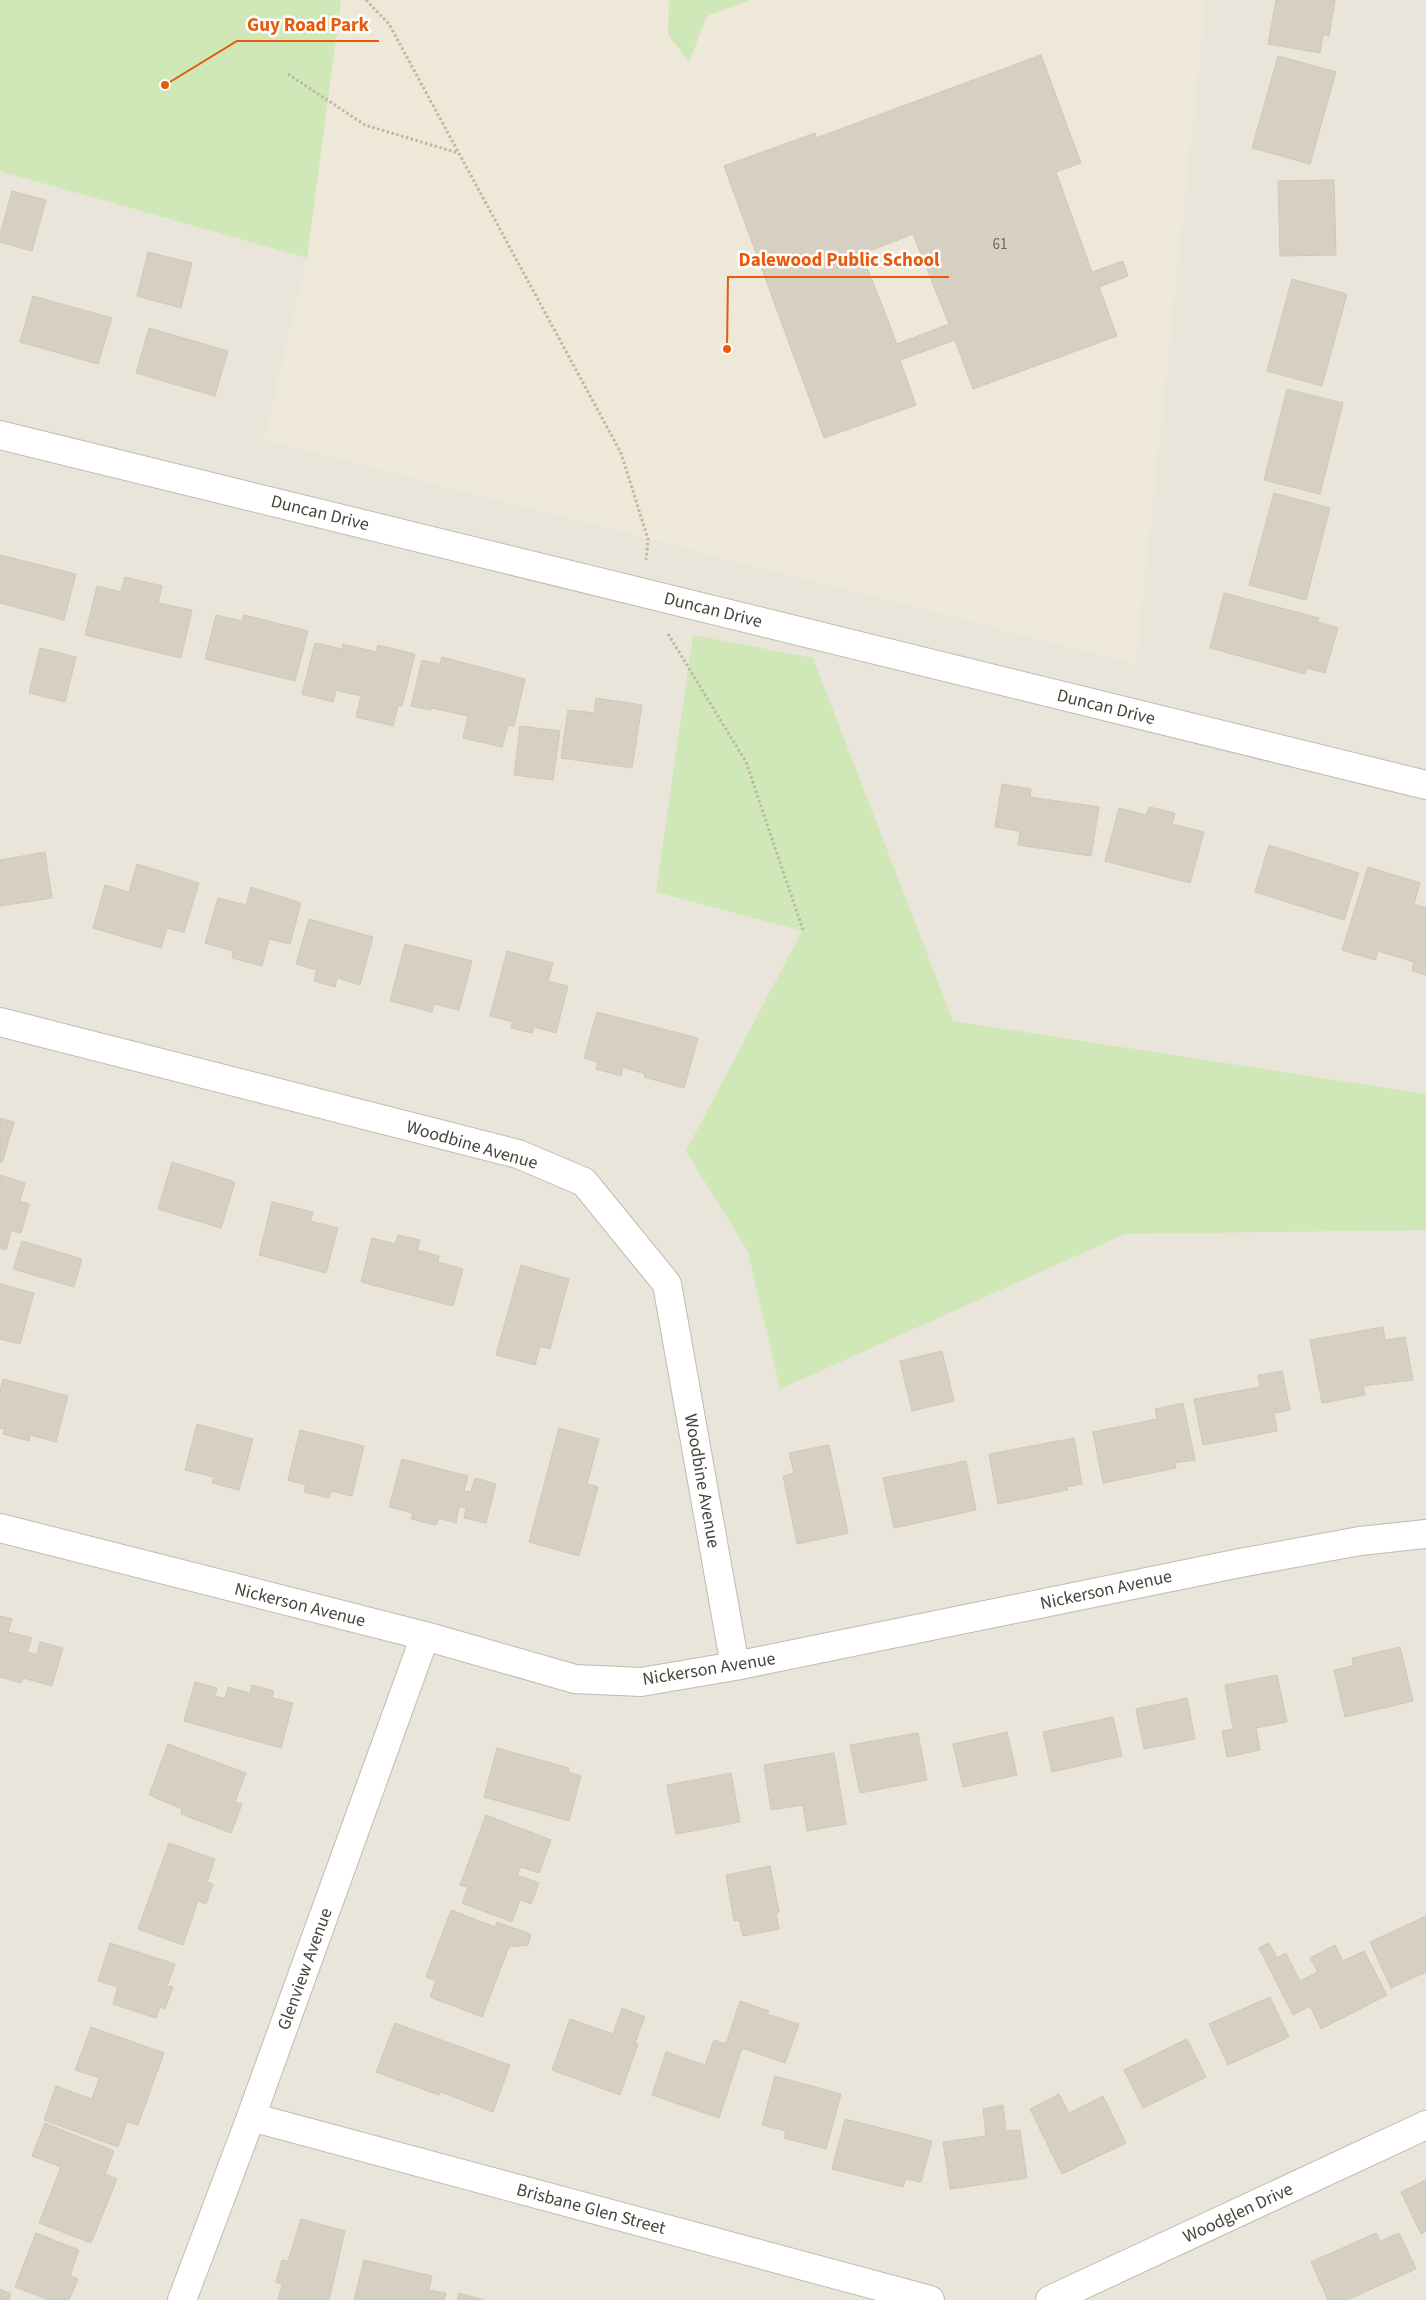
<svg xmlns="http://www.w3.org/2000/svg" width="1426" height="2300" viewBox="0 0 1426 2300" font-family="'Source Sans 3',sans-serif">
	<style>
		.residential { fill: #e9e5da }
		.education { fill: #ede8d7 }
		.green { fill: #d0e7b7 }
		.building { fill: #d7cfc2; stroke: #d1c7b5; fill-rule: evenodd }
		.lines { fill: none; stroke-linecap: round; stroke-linejoin: round }
		.street-casing { stroke: #c1bbaf; stroke-width: 30 }
		.path { stroke: #c2b7a0; stroke-width: 3; stroke-dasharray: 2.5 2.5; stroke-linecap: butt }
		.street { stroke: #fff; stroke-width: 28 }
		.labels { text-anchor: middle; dominant-baseline: central; stroke-width: 5; stroke-linejoin: round; paint-order: stroke }
		.number-label { font-size: 15px; fill: #6d675c }
		.street-label { font-size: 18px; fill: #4a443a; stroke: #fff }
		.leader { fill: none; stroke: #e8590c; stroke-width: 2 }
		.callout-dot { fill: #e8590c; stroke: #fff; stroke-width: 2 }
		.callout-label { font-size: 19px; text-anchor: middle; font-weight: bold; fill: #e8590c; stroke: #fff; stroke-width: 5; stroke-linejoin: round; paint-order: stroke }
	</style>
	<rect width="100%" height="100%" fill="#f5f3ec"/>
	<path class="residential" d="M 0,0 L 1426,0 L 1426,2300 L 0,2300 Z"/>
	<path class="education" d="M 341,0 L 1206,0 L 1136,664 L 264,440 L 307,258 Z"/>
	<path class="green" d="M 0,0 L 341,0 L 307,258 L 0,171 Z
		M 669,0 L 750,0 L 707,16 L 689,62 L 668,35 Z
		M 693,635 L 813,658 L 953,1021 L 1426,1094 L 1426,1230 L 1125,1234 L 780,1389 L 748,1252 L 686,1151 L 802,931 L 656,892 Z"/>
	<path class="building" d="M 1276,0 L 1335,0 L 1329,36 L 1323,35 L 1320,53 L 1268,44 Z
		M 1041,55 L 1081,163 L 1056,172 L 1092,272 L 1123,261 L 1128,276 L 1099,287 L 1117,336 L 973,389 L 955,340 L 900,360 L 916,405 L 824,438 L 724,166 L 815,133 L 816,138 ZM 913,234 L 949,324 L 897,344 L 862,254 Z
		M 1278,56 L 1336,72 L 1310,164 L 1252,148 Z
		M 1334,180 L 1336,255 L 1280,256 L 1278,181 Z
		M 12,191 L 46,200 L 32,251 L 0,242 L 0,235 Z
		M 148,252 L 192,263 L 181,308 L 137,296 Z
		M 1292,279 L 1347,294 L 1322,386 L 1267,371 Z
		M 33,296 L 112,318 L 98,364 L 20,342 Z
		M 149,328 L 228,351 L 215,396 L 136,373 Z
		M 1287,389 L 1343,403 L 1320,494 L 1264,480 Z
		M 1274,493 L 1330,508 L 1306,600 L 1249,585 Z
		M 0,555 L 76,574 L 64,620 L 0,603 Z
		M 125,577 L 162,586 L 158,603 L 192,610 L 181,658 L 85,635 L 97,586 L 121,592 Z
		M 1224,593 L 1319,618 L 1318,622 L 1338,628 L 1325,673 L 1307,668 L 1305,674 L 1210,648 Z
		M 216,615 L 242,621 L 244,615 L 308,631 L 295,681 L 205,659 Z
		M 315,643 L 342,649 L 343,644 L 376,652 L 378,645 L 415,654 L 402,706 L 398,705 L 393,726 L 356,717 L 361,696 L 336,690 L 333,702 L 302,694 Z
		M 40,648 L 76,657 L 65,702 L 29,693 Z
		M 442,657 L 525,679 L 514,726 L 508,725 L 502,747 L 463,738 L 468,716 L 432,708 L 431,710 L 411,706 L 422,660 L 440,664 Z
		M 596,698 L 642,705 L 632,768 L 561,758 L 568,710 L 594,713 Z
		M 520,726 L 560,731 L 553,780 L 514,775 Z
		M 1002,784 L 1031,789 L 1030,797 L 1099,807 L 1091,856 L 1018,845 L 1020,831 L 995,827 Z
		M 1149,807 L 1175,813 L 1172,824 L 1204,832 L 1190,883 L 1105,861 L 1119,808 L 1146,815 Z
		M 1269,845 L 1359,873 L 1344,920 L 1255,892 Z
		M 45,852 L 52,898 L 0,906 L 0,860 Z
		M 137,864 L 199,883 L 184,932 L 167,928 L 161,948 L 93,928 L 105,885 L 129,892 Z
		M 1368,867 L 1420,883 L 1414,904 L 1426,908 L 1426,975 L 1412,971 L 1414,962 L 1378,951 L 1375,960 L 1342,950 Z
		M 251,887 L 301,903 L 290,944 L 269,939 L 262,966 L 232,958 L 233,951 L 205,943 L 218,898 L 246,905 Z
		M 309,919 L 373,937 L 360,985 L 337,978 L 335,987 L 314,981 L 317,970 L 296,964 Z
		M 405,944 L 472,961 L 459,1010 L 434,1004 L 432,1012 L 390,1001 Z
		M 507,951 L 553,963 L 548,981 L 568,986 L 556,1033 L 534,1027 L 532,1033 L 511,1028 L 513,1022 L 490,1016 Z
		M 597,1012 L 698,1038 L 684,1088 L 644,1077 L 645,1074 L 623,1067 L 621,1076 L 596,1069 L 598,1062 L 584,1058 Z
		M 0,1118 L 14,1122 L 2,1163 L 0,1162 Z
		M 172,1162 L 235,1182 L 221,1228 L 158,1209 Z
		M 0,1175 L 25,1183 L 20,1201 L 29,1204 L 21,1233 L 11,1231 L 6,1250 L 0,1248 Z
		M 272,1202 L 313,1212 L 310,1221 L 338,1228 L 326,1273 L 259,1255 Z
		M 398,1235 L 420,1240 L 417,1250 L 439,1256 L 438,1262 L 463,1269 L 453,1306 L 361,1282 L 372,1238 L 395,1244 Z
		M 22,1241 L 82,1259 L 74,1287 L 13,1269 Z
		M 521,1265 L 569,1279 L 550,1349 L 540,1346 L 535,1365 L 496,1355 Z
		M 0,1284 L 34,1293 L 20,1344 L 0,1339 Z
		M 1383,1327 L 1385,1340 L 1405,1337 L 1413,1380 L 1363,1386 L 1365,1395 L 1322,1403 L 1310,1340 Z
		M 942,1351 L 954,1401 L 912,1411 L 900,1361 Z
		M 1282,1371 L 1290,1410 L 1274,1413 L 1277,1431 L 1203,1445 L 1194,1399 L 1260,1387 L 1258,1375 Z
		M 3,1379 L 68,1396 L 56,1442 L 30,1435 L 29,1441 L 3,1434 L 5,1429 L 0,1428 L 0,1391 Z
		M 1183,1403 L 1195,1460 L 1175,1463 L 1176,1468 L 1103,1483 L 1093,1432 L 1157,1419 L 1155,1409 Z
		M 197,1424 L 253,1439 L 239,1490 L 212,1483 L 214,1477 L 185,1470 Z
		M 559,1428 L 599,1439 L 587,1484 L 598,1487 L 579,1556 L 529,1542 Z
		M 300,1430 L 364,1446 L 352,1496 L 331,1491 L 329,1498 L 304,1492 L 306,1485 L 288,1480 Z
		M 1074,1438 L 1082,1484 L 1067,1487 L 1068,1490 L 998,1504 L 989,1454 Z
		M 829,1445 L 848,1533 L 797,1544 L 783,1476 L 794,1473 L 789,1453 Z
		M 402,1459 L 468,1476 L 464,1491 L 471,1492 L 475,1478 L 496,1484 L 486,1523 L 464,1518 L 466,1508 L 459,1507 L 456,1523 L 439,1518 L 436,1525 L 411,1519 L 413,1513 L 389,1507 Z
		M 966,1461 L 976,1510 L 894,1528 L 883,1478 Z
		M 0,1616 L 12,1619 L 8,1632 L 32,1638 L 27,1652 L 37,1655 L 40,1642 L 63,1648 L 52,1686 L 23,1678 L 21,1683 L 0,1677 Z
		M 1400,1647 L 1413,1701 L 1345,1717 L 1334,1670 L 1353,1666 L 1352,1658 Z
		M 1277,1675 L 1287,1722 L 1256,1728 L 1260,1750 L 1227,1757 L 1222,1731 L 1233,1729 L 1225,1685 Z
		M 195,1682 L 217,1688 L 215,1696 L 225,1699 L 228,1687 L 250,1693 L 252,1685 L 274,1691 L 272,1698 L 293,1703 L 281,1748 L 184,1721 Z
		M 1187,1698 L 1195,1739 L 1144,1749 L 1136,1709 Z
		M 1113,1717 L 1122,1756 L 1052,1772 L 1043,1732 Z
		M 1007,1732 L 1017,1775 L 963,1787 L 953,1744 Z
		M 918,1733 L 927,1780 L 860,1793 L 850,1745 Z
		M 168,1744 L 246,1773 L 235,1802 L 242,1804 L 231,1833 L 181,1814 L 182,1809 L 149,1795 Z
		M 497,1748 L 569,1768 L 568,1772 L 581,1776 L 569,1821 L 484,1797 Z
		M 834,1753 L 846,1824 L 807,1831 L 803,1805 L 771,1810 L 764,1765 Z
		M 731,1773 L 740,1822 L 676,1834 L 667,1785 Z
		M 486,1815 L 551,1840 L 539,1873 L 521,1867 L 517,1875 L 539,1883 L 531,1904 L 520,1900 L 512,1922 L 462,1903 L 468,1887 L 460,1885 Z
		M 169,1843 L 215,1859 L 207,1882 L 213,1884 L 206,1904 L 198,1901 L 183,1945 L 138,1929 Z
		M 770,1866 L 779,1912 L 776,1913 L 779,1929 L 743,1936 L 739,1920 L 734,1921 L 726,1875 Z
		M 451,1910 L 495,1927 L 497,1922 L 531,1934 L 528,1945 L 509,1947 L 482,2017 L 430,1997 L 436,1981 L 426,1977 Z
		M 1426,1916 L 1426,1972 L 1391,1988 L 1370,1942 Z
		M 110,1943 L 175,1964 L 167,1986 L 173,1987 L 165,2009 L 160,2007 L 156,2018 L 113,2004 L 118,1987 L 98,1981 Z
		M 1269,1943 L 1277,1958 L 1286,1953 L 1300,1981 L 1318,1972 L 1310,1958 L 1335,1945 L 1343,1961 L 1364,1951 L 1387,1995 L 1321,2029 L 1310,2006 L 1293,2015 L 1259,1948 Z
		M 1270,1997 L 1289,2037 L 1228,2065 L 1209,2024 Z
		M 740,2001 L 769,2011 L 767,2014 L 799,2024 L 785,2063 L 742,2048 L 719,2118 L 652,2095 L 666,2052 L 705,2065 L 714,2040 L 726,2044 Z
		M 622,2008 L 645,2017 L 635,2043 L 638,2044 L 620,2095 L 552,2070 L 570,2019 L 613,2034 Z
		M 395,2023 L 510,2065 L 493,2112 L 441,2092 L 439,2095 L 376,2072 Z
		M 91,2027 L 164,2053 L 138,2125 L 127,2122 L 118,2147 L 44,2120 L 56,2086 L 92,2099 L 99,2078 L 75,2070 Z
		M 1187,2039 L 1206,2077 L 1143,2108 L 1124,2070 Z
		M 775,2076 L 841,2094 L 826,2149 L 784,2138 L 786,2131 L 762,2125 Z
		M 1059,2094 L 1069,2113 L 1103,2096 L 1126,2143 L 1062,2174 L 1030,2109 Z
		M 1003,2105 L 1006,2131 L 1020,2130 L 1027,2178 L 950,2189 L 943,2142 L 986,2136 L 983,2109 Z
		M 845,2119 L 932,2141 L 921,2182 L 906,2179 L 903,2187 L 832,2169 Z
		M 45,2123 L 114,2151 L 105,2174 L 117,2179 L 91,2243 L 39,2223 L 61,2167 L 32,2156 Z
		M 1426,2180 L 1426,2231 L 1421,2234 L 1401,2192 Z
		M 301,2219 L 345,2231 L 329,2300 L 278,2300 L 282,2284 L 276,2282 L 282,2260 L 288,2261 Z
		M 36,2233 L 79,2250 L 70,2276 L 78,2279 L 69,2300 L 49,2300 L 15,2287 Z
		M 1376,2233 L 1380,2241 L 1399,2233 L 1416,2269 L 1347,2300 L 1328,2300 L 1311,2262 Z
		M 364,2260 L 432,2276 L 429,2290 L 446,2293 L 444,2300 L 354,2300 Z
		M 0,2289 L 11,2294 L 9,2300 L 0,2300 Z
		M 459,2293 L 484,2300 L 457,2300 Z"/>
	<g class="lines">
		<g class="street-casing">
			<path id="street" d="M 0,435 L 1426,785
				M 0,1022 L 518,1154 L 584,1182 L 667,1284 L 735,1666
				M 0,1528 L 425,1636 L 575,1679 L 641,1682 L 735,1666 L 1240,1563 L 1360,1541 L 1426,1534
				M 251,2117 L 930,2300
				M 182,2300 L 251,2117 L 425,1636
				M 1050,2300 L 1426,2125"/>
		</g>
		<path class="path" d="M 366,0 L 389,24 L 621,453 L 648,539 L 646,560
			M 288,74 L 365,125 L 458,153
			M 668,634 L 746,762 L 803,930"/>
		<use href="#street" class="street"/>
	</g>
	<g class="labels">
		<g class="number-label">
			<text x="1000" y="244">61</text>
		</g>
		<g class="street-label">
			<text transform="translate(320 513) rotate(14)">Duncan Drive</text>
			<text transform="translate(713 610) rotate(14)">Duncan Drive</text>
			<text transform="translate(1106 707) rotate(14)">Duncan Drive</text>
			<text transform="translate(472 1145) rotate(16)">Woodbine Avenue</text>
			<text transform="translate(702 1481) rotate(80)">Woodbine Avenue</text>
			<text transform="translate(1106 1590) rotate(-12)">Nickerson Avenue</text>
			<text transform="translate(300 1605) rotate(14)">Nickerson Avenue</text>
			<text transform="translate(709 1669) rotate(-9)">Nickerson Avenue</text>
			<text transform="translate(305 1969) rotate(-70)">Glenview Avenue</text>
			<text transform="translate(591 2209) rotate(15)">Brisbane Glen Street</text>
			<text transform="translate(1238 2213) rotate(-25)">Woodglen Drive</text>
		</g>
	</g>
	<path class="leader" d="M165 85L237 41H379M727 349L728 277H949"/>
	<g class="callout-dot">
		<circle cx="165" cy="85" r="5"/>
		<circle cx="727" cy="349" r="5"/>
	</g>
	<g class="callout-label">
		<text x="308" y="31">Guy Road Park</text>
		<text x="839" y="266">Dalewood Public School</text>
	</g>
</svg>
